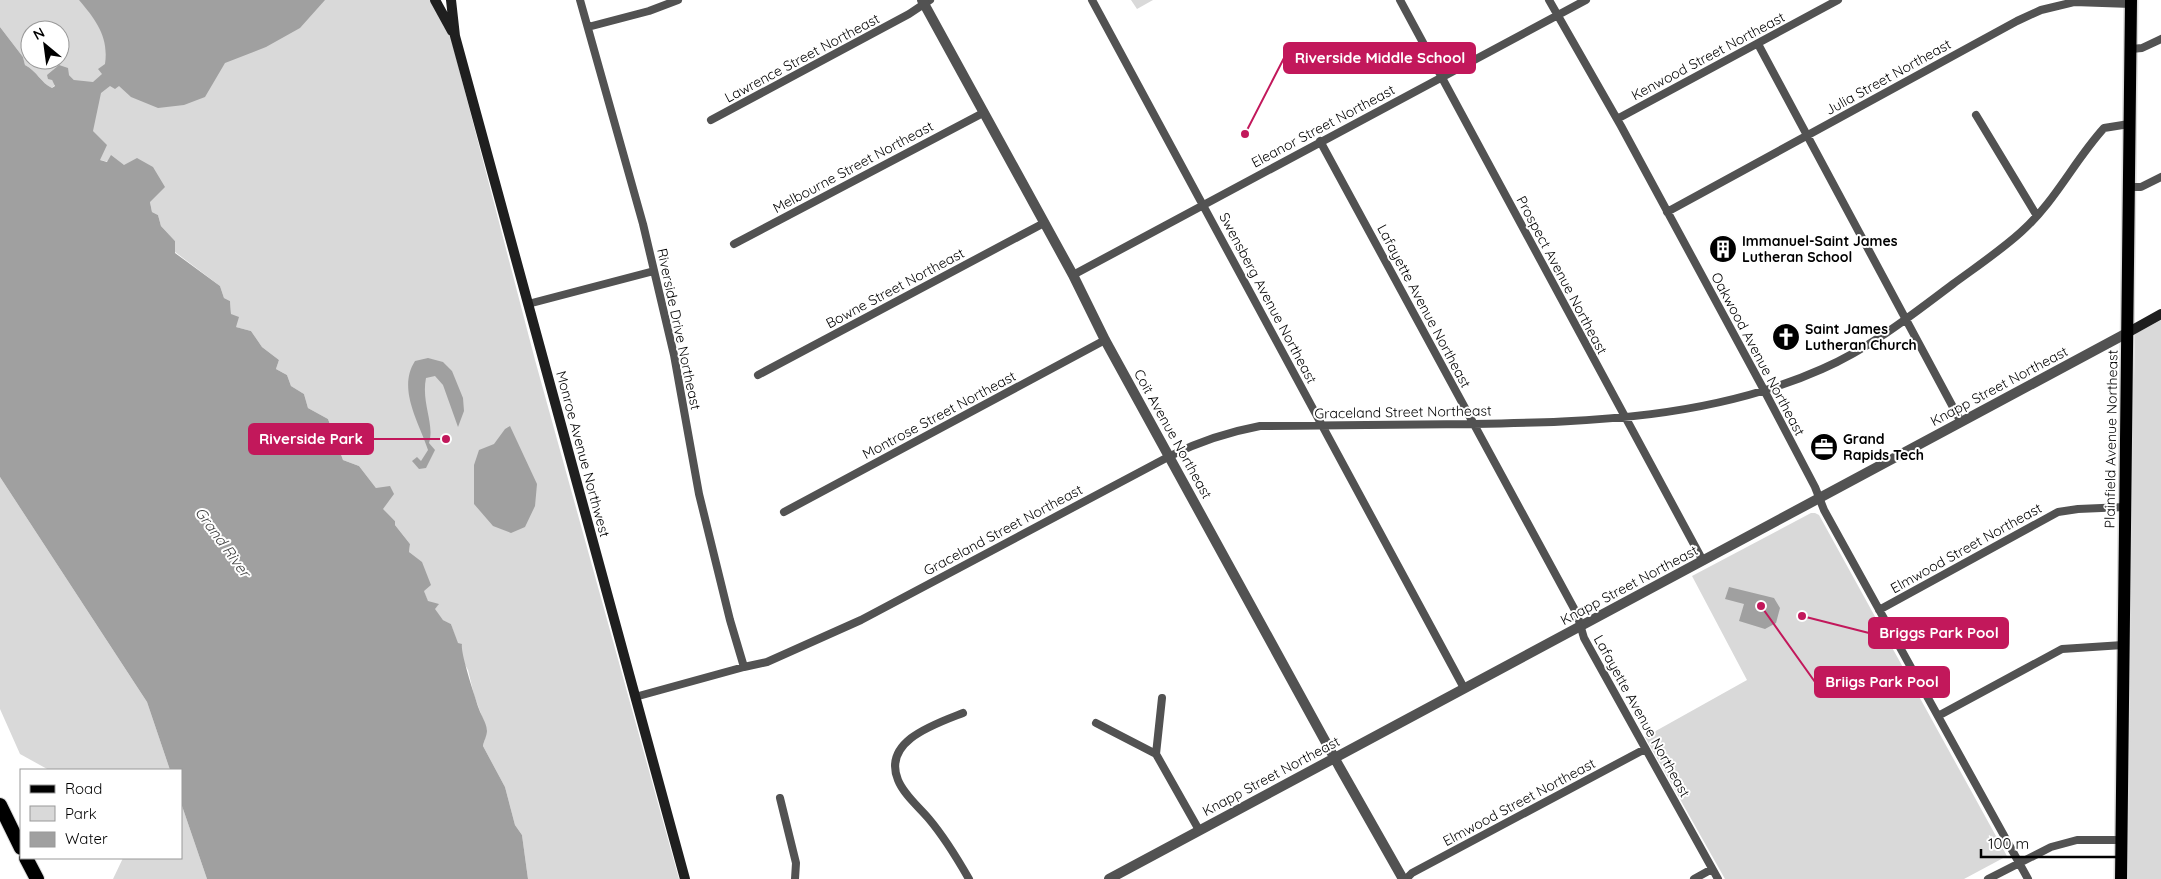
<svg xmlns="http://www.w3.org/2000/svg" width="2161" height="879" viewBox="0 0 2161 879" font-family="Quicksand,sans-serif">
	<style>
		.green { fill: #d9d9d9; fill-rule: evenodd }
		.water { fill: #a0a0a0 }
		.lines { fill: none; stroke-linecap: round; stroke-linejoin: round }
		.primary-casing { stroke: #dbdbdb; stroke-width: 15 }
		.motorway-casing { stroke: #dbdbdb; stroke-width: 16 }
		.minor { stroke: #525252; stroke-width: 8 }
		.tertiary { stroke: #525252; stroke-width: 10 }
		.secondary { stroke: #1f1f1f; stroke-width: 10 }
		.primary { stroke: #000; stroke-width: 12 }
		.motorway { stroke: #000; stroke-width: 14 }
		.labels { text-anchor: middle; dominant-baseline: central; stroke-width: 4; stroke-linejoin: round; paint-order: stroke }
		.street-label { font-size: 14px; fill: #000; stroke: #fff }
		.poi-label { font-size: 14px; font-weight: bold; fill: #000; stroke: #fff; text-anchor: start }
		.water-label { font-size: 15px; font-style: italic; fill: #414141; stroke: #fff }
		.leader { fill: none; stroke: #c2185b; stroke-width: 2 }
		.callout-dot { fill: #c2185b; stroke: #fff; stroke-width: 2 }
		.callout { fill: #c2185b; stroke: #c2185b; stroke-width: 2 }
		.callout-label { font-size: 15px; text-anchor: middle; font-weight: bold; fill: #fff }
	</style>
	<rect width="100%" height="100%" fill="#fff"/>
	<path class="green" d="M 0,0 L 441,0 L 535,360 L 679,879 L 528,879 L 522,835 L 515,825 L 505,787 L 483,746 L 487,730 L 474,695 L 468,670 L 464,663 L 451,624 L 443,620 L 434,609 L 438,605 L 428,602 L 409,552 L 410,544 L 395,525 L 395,521 L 382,509 L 376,488 L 359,466 L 343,460 L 328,419 L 308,408 L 304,394 L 291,386 L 287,375 L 276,369 L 279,360 L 262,347 L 251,331 L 236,327 L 231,314 L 230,301 L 224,298 L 220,286 L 175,252 L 175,241 L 161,226 L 158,215 L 152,212 L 150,202 L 124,165 L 100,160 L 93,131 L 74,80 L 69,75 L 52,80 L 55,85 L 52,88 C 41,83 37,71 25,65 L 23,57 L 0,27 ZM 30,30 L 60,30 L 60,60 L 30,60 Z
		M 1131,0 L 1153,0 L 1137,9 Z
		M 2161,320 L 2161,879 L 2128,879 L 2126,750 L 2135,334 Z
		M 0,477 L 147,702 L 170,770 L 49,770 L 20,754 L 0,709 Z
		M 1811,513 L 1815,513 L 1819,515 L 2007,856 L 1964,879 L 1725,879 L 1645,737 L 1747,680 L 1692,576 Z
		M 181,803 L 207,879 L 113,879 L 123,858 L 181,858 Z"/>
	<path class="water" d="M 79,0 L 325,0 L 300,28 L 266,47 L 225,63 L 205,97 L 184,105 L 158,108 L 131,97 L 119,86 L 115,89 L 110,86 L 101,93 L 93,131 L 107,145 L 100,160 L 107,162 L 111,155 L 124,165 L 137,158 L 153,167 L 165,187 L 150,202 L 152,212 L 158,215 L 161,226 L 175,241 L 175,253 L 220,286 L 224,298 L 230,301 L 231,314 L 239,317 L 236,327 L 251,331 L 262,347 L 279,360 L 276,369 L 287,375 L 291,386 L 304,394 L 308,408 L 328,419 L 343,460 L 359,466 L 376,488 L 390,486 L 394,494 L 383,509 L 395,521 L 395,525 L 410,544 L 409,552 L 422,562 L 431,585 L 424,591 L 428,601 L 439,604 L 435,609 L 443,620 L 451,624 L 458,643 L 462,644 C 460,652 475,697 479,709 C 481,715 487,724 487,731 C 487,735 484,741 483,746 L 505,787 L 515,825 L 522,835 L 528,879 L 207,879 L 181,803 L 181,770 L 170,770 L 147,702 L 0,477 L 0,27 L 23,57 L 25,65 C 37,71 41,83 52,88 L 55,86 L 52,80 L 48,79 L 47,75 L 59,65 L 68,68 L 69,75 L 74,80 L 93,82 L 102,74 L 98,69 L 105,64 C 109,37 96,20 79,0 Z
		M 428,358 L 443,362 L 452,371 L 463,398 L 464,411 L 458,427 L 443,385 L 435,376 L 426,378 C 421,403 435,424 429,443 L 435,450 L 426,468 L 419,469 L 412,461 L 417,457 L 421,461 L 428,450 C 419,422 397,389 415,361 Z
		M 510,426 L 537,484 L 535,506 L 525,527 L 511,533 L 493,526 L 474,504 L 474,465 L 479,450 L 494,444 L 505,429 Z
		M 1729,587 L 1774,598 L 1780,608 L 1776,623 L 1765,629 L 1739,621 L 1744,604 L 1725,599 Z"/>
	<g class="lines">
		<g class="primary-casing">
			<path id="primary" d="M 2121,879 L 2131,0"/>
		</g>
		<g class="motorway-casing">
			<path id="motorway" d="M 0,805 L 21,848
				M 26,858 L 37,879"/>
		</g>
		<path class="minor" d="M 580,0 L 643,224 L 674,355 L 699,494 L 730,620 L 744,667
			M 1092,0 L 1464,688
			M 1400,0 L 1703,561
			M 1549,0 L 1621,126 L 1764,390 L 1815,487 L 1824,510 L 2028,879
			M 588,27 L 649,11 L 678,0
			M 1758,44 L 1961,422
			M 2131,49 L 2142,48 L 2161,39
			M 1976,115 L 2037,216
			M 1617,119 L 1838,0
			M 711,120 L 909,14 L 930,0
			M 1320,141 L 1577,614 L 1584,638 L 1718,879
			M 2129,187 L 2141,187 L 2161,177
			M 1667,212 L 2017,21 L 2041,10 L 2074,2 L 2131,4
			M 734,244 L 983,113
			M 1073,275 L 1586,0
			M 528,304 L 654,271
			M 758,375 L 1044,223
			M 784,512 L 1105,340
			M 1879,610 L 2058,512 L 2078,509 L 2125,507
			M 635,697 L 744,667 L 767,662 L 861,620 L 1170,456 C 1200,441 1228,432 1260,426 C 1331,425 1402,425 1473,424 C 1592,422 1712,418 1822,369 C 1870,348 1912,315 1953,284 C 1976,267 2000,251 2021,232 C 2055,202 2074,161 2104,128 L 2129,124
			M 963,713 C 935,724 882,741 898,780 C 904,795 919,807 929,819 C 945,838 957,858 969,879
			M 1938,716 L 2062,649 L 2123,645
			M 1096,723 L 1156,754
			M 1156,754 L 1199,830
			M 1156,754 L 1162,698
			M 780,798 L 796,863 L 795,879
			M 1406,879 L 1412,873 L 1645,749
			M 1694,879 L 1712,869
			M 1988,879 L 2051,847 L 2077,840 L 2121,840"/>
		<path class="tertiary" d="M 922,0 L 1073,275 L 1105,340 L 1340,768 L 1403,879
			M 1109,879 L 2127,333"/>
		<path class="secondary" d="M 435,0 L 452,31
			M 451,0 L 455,36 L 685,879
			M 2127,333 L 2161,314"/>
		<use href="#primary" class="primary"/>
		<use href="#motorway" class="motorway"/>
	</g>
	<defs>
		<g id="building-disc" transform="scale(1.4375)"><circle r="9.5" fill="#000" stroke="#fff"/><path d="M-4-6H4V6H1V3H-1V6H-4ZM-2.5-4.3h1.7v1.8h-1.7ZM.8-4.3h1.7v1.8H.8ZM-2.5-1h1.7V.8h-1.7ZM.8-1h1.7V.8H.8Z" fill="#fff"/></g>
		<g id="church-disc" transform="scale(1.4375)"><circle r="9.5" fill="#000" stroke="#fff"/><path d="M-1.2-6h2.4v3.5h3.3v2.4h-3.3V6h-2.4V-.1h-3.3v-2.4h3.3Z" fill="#fff"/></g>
		<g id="office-disc" transform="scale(1.4375)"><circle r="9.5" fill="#000" stroke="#fff"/><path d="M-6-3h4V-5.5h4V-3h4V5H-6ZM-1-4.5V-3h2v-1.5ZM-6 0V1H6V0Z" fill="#fff"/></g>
	</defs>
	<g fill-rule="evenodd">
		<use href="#building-disc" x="1723" y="249"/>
		<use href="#church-disc" x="1786" y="337"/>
		<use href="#office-disc" x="1824" y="447"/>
	</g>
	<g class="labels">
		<g class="street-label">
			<text transform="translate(1708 56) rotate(-28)">Kenwood Street Northeast</text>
			<text transform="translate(802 58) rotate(-28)">Lawrence Street Northeast</text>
			<text transform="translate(1888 77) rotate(-29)">Julia Street Northeast</text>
			<text transform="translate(1323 126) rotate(-28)">Eleanor Street Northeast</text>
			<text transform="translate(853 167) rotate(-28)">Melbourne Street Northeast</text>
			<text transform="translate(1562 275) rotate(62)">Prospect Avenue Northeast</text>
			<text transform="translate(895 288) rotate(-28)">Bowne Street Northeast</text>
			<text transform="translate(1268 298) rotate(62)">Swensberg Avenue Northeast</text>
			<text transform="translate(1424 306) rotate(62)">Lafayette Avenue Northeast</text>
			<text transform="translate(679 329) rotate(78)">Riverside Drive Northeast</text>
			<text transform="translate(1758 354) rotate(62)">Oakwood Avenue Northeast</text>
			<text transform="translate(1999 386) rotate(-28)">Knapp Street Northeast</text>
			<text transform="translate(1403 412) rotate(-1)">Graceland Street Northeast</text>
			<text transform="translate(939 415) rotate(-28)">Montrose Street Northeast</text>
			<text transform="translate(1173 434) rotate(61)">Coit Avenue Northeast</text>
			<text transform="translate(2111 439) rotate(-89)">Plainfield Avenue Northeast</text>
			<text transform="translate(583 454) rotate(75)">Monroe Avenue Northwest</text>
			<text transform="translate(1003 530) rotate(-28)">Graceland Street Northeast</text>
			<text transform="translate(1966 548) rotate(-29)">Elmwood Street Northeast</text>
			<text transform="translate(1629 585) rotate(-28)">Knapp Street Northeast</text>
			<text transform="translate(1642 716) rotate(61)">Lafayette Avenue Northeast</text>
			<text transform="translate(1271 776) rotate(-28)">Knapp Street Northeast</text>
			<text transform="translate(1519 802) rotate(-28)">Elmwood Street Northeast</text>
		</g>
		<g class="poi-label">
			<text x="1742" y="241">Immanuel-Saint James<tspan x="1742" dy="16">Lutheran School</tspan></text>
			<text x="1805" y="329">Saint James<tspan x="1805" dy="16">Lutheran Church</tspan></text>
			<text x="1843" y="439">Grand<tspan x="1843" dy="16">Rapids Tech</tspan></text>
		</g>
		<g class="water-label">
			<text transform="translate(223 542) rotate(54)">Grand River</text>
		</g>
	</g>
	<path class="leader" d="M1245 134L1284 58M446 439L373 439M1802 616L1869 633M1761 606L1815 682"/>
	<g class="callout-dot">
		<circle cx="1245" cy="134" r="5"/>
		<circle cx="446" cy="439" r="5"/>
		<circle cx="1802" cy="616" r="5"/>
		<circle cx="1761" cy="606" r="5"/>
	</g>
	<g class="callout">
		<rect x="1284" y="43" width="191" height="30" rx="5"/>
		<rect x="249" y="424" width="124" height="30" rx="5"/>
		<rect x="1869" y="618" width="139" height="30" rx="5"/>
		<rect x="1815" y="667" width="134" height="30" rx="5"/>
	</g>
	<g class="callout-label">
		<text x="1380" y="63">Riverside Middle School</text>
		<text x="311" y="444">Riverside Park</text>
		<text x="1939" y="638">Briggs Park Pool</text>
		<text x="1882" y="687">Briigs Park Pool</text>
	</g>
	<rect x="20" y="769" width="162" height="90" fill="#ffffff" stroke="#999999"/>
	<rect x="30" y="785" width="25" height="8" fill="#000000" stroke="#999999"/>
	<text x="65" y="794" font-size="15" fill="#000000">Road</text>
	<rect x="30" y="806" width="25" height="15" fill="#d9d9d9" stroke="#999999"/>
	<text x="65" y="819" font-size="15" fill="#000000">Park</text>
	<rect x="30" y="832" width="25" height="15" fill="#a0a0a0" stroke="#999999"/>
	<text x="65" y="844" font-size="15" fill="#000000">Water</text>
	<g transform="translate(45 45) rotate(331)"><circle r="24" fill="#ffffff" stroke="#999999"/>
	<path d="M0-4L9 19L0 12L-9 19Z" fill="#000000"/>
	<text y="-8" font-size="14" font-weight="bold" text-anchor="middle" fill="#000000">N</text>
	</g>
	<path d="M1981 849v8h138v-8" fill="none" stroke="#000000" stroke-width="2.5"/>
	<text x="1988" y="849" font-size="15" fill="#000000" stroke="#ffffff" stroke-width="4" paint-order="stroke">100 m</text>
</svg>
